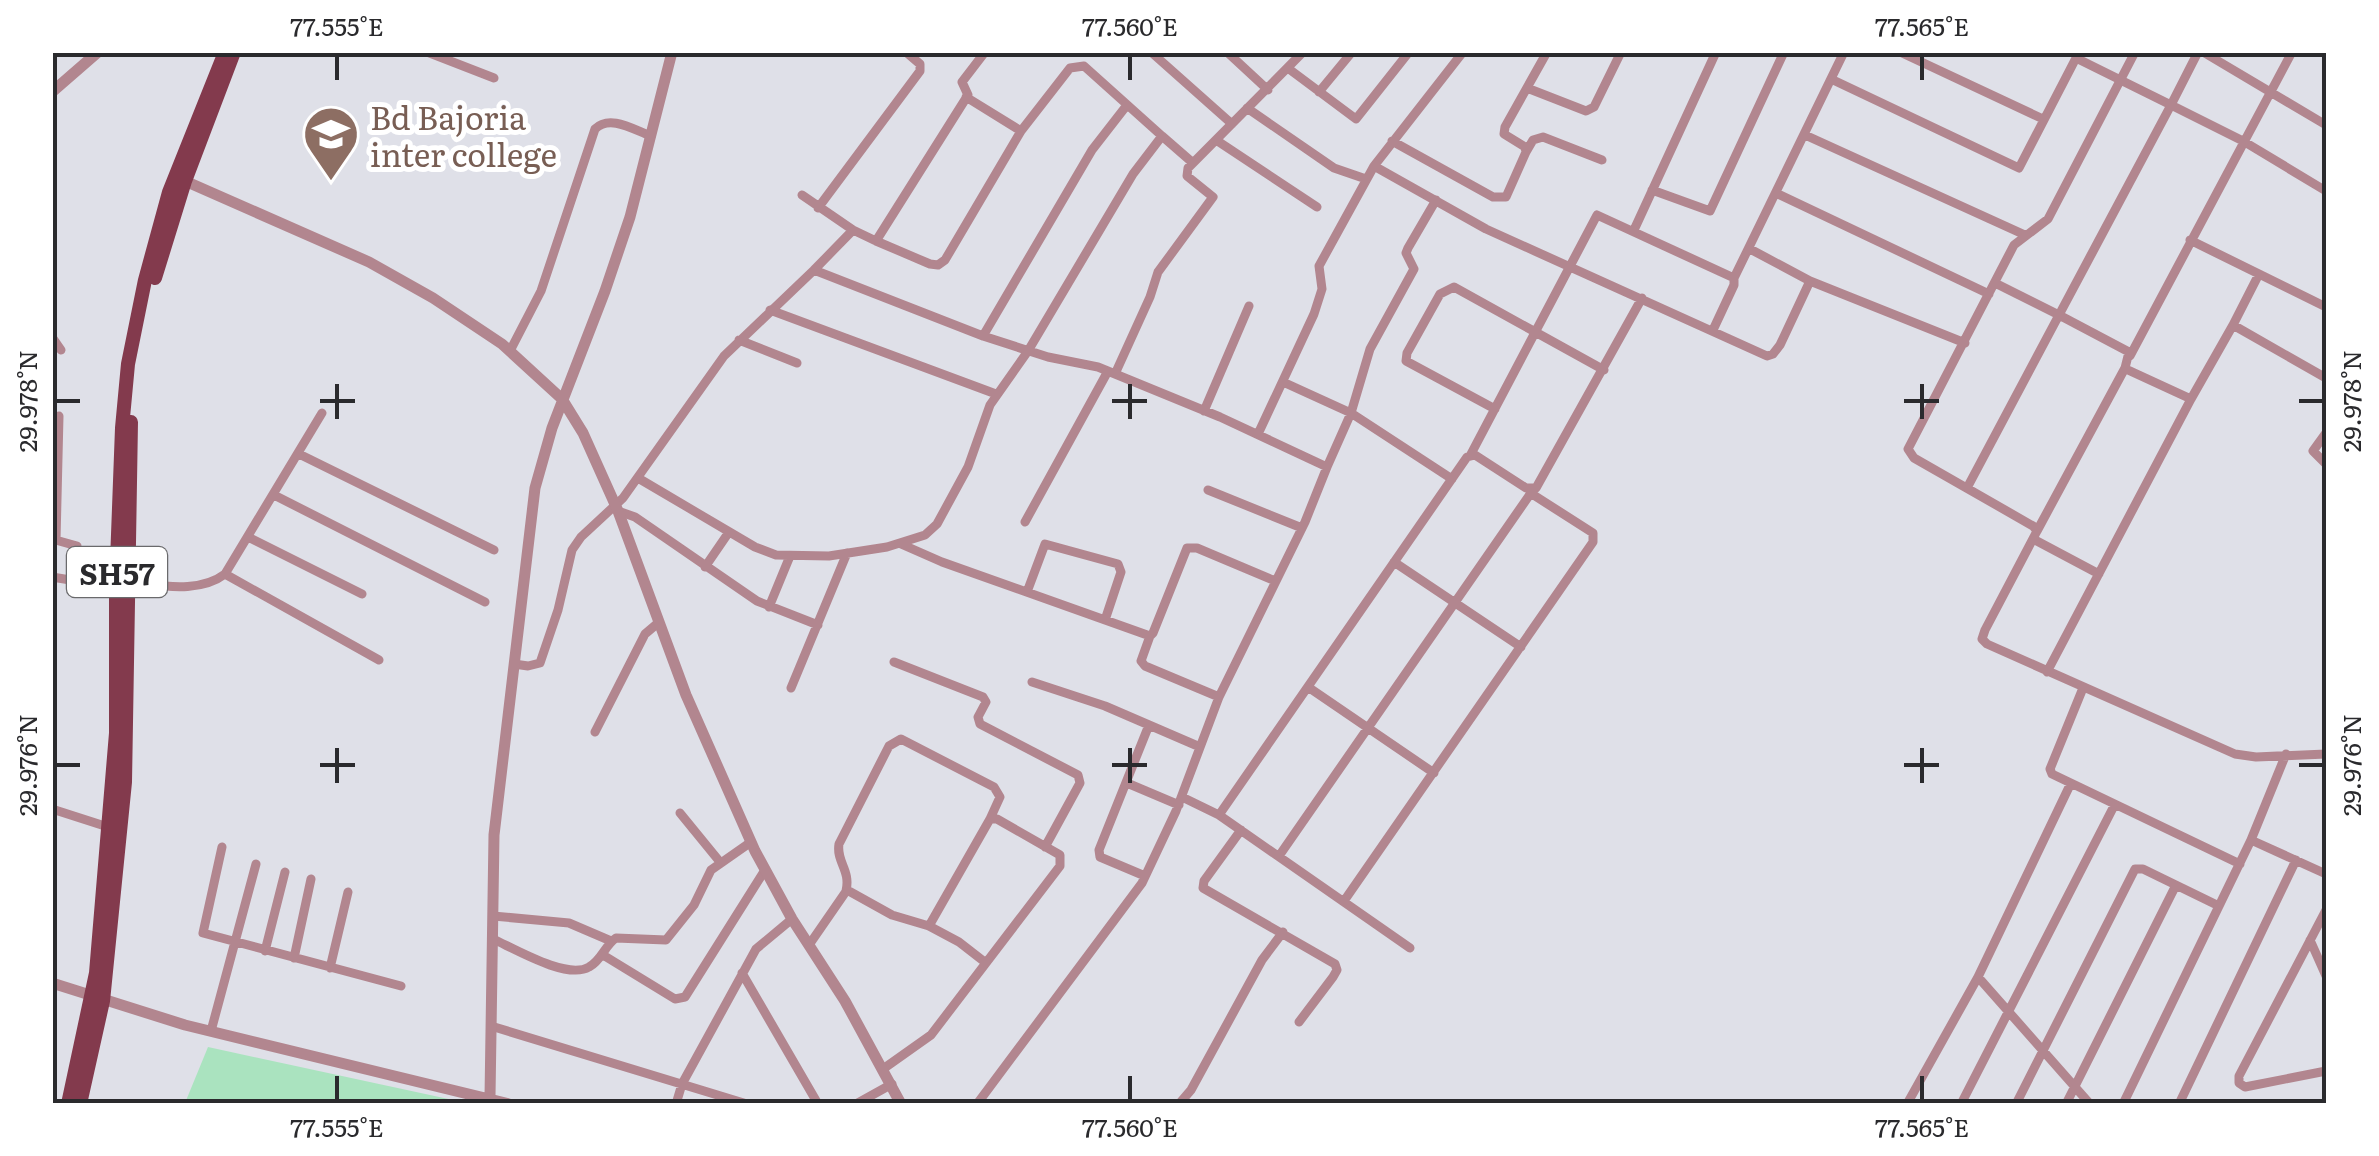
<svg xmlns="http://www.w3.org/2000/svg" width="2379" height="1156" viewBox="0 0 2379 1156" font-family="Literata,serif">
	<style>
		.green { fill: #aae3bf }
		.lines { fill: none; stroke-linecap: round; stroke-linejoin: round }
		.minor { stroke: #b2868f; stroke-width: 9 }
		.tertiary { stroke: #b2868f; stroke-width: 11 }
		.primary { stroke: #833a4d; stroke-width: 14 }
		.ticks { fill: none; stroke: #2a2a2d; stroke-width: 4 }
		.labels { text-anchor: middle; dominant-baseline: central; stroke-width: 10; stroke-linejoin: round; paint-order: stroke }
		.shield { fill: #fff; stroke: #6a6a6c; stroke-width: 2.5 }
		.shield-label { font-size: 30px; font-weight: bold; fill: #2a2a2d }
		.education-label { font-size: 32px; fill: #785e54; stroke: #fff; text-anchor: start }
		.neatline { fill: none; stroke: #2a2a2d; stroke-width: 4 }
		.ticks-label { font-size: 25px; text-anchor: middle; fill: #2a2a2d }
	</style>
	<rect width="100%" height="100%" fill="#dfe0e8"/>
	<path class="green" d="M 208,1047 L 467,1103 L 185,1103 Z"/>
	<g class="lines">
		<path class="minor" d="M 427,52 L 494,78
			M 1151,52 L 1232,124
			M 1227,52 L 1268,90
			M 1900,52 L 2043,119
			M 2078,52 L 2076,58 L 2171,105 L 2059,315 L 2129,352 L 2125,368 L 2128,370 L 2191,399 L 2233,325 L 2326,378
			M 2135,52 L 2048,219 L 2014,245 L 1908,449 L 1914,458 L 2033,526 L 2037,531 L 1985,630 L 1982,639 L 1987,644 L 2235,754 L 2256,757 L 2326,754
			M 2198,52 L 2171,105 L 2243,141 L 2326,191
			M 2203,52 L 2326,125
			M 1289,69 L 1356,119 L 1409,52
			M 1831,79 L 2019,168 L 2076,58
			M 1527,88 L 1586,111 L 1594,107 L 1621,52
			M 1319,92 L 1352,52
			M 966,97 L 1021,131
			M 1247,108 L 1334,168 L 1366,179
			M 1805,135 L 2025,235
			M 1216,140 L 1317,207
			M 1392,141 L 1493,197 L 1506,197 L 1526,152 L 1525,147 L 1504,134 L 1505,127 L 1547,52
			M 1526,152 L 1533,140 L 1543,137 L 1602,160
			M 1193,163 L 1303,52
			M 1374,166 L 1463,52
			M 1652,190 L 1710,211 L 1784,52
			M 1776,193 L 1989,294
			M 802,195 L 853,230
			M 818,208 L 920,71 L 920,64 L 906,52
			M 1634,230 L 1716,52
			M 2190,240 L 2326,307
			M 1750,249 L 1810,281
			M 814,270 L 853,230 L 876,241
			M 1734,278 L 1844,52
			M 770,310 L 996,394
			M 2233,325 L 2259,274
			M 983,336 L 1092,150 L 1127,105
			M 52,337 L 61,350
			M 739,340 L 797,363
			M 510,351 L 541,291 L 595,129 C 610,114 634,130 651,136
			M 2130,356 L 2292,52
			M 1115,374 L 1150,297 L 1158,272 L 1213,197 L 1187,176 L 1188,168 L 1193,163 L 1162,136
			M 1283,382 L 1351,413 L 1370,349 L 1414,269 L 1406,253 L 1408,248 L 1436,200
			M 1495,409 L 1406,361 L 1407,353 L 1440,294 L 1454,287 L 1604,370
			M 1204,411 L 1249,306
			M 2326,433 L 2313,451 L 2326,464
			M 1258,434 L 1314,314 L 1322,289 L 1319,266 L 1374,166 L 1486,229 L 1767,356 L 1773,354 L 1780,345 L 1810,281 L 1965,343
			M 299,454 L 494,550
			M 1471,454 L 1597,215 L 1734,278 L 1734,285 L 1713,330
			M 638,478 L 755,547 L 776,555 L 829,556 L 887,547 L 925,535 L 937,524 L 968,467 L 990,405 L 1028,351 L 1133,174 L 1162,136 L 1084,66 L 1070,68 L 1021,131 L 945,260 L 938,265 L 930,264 L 876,241 L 968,95 L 962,82 L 985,52
			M 1967,488 L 2059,315 L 1995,283
			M 1208,490 L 1302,528
			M 274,495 L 485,602
			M 618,511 L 635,517 L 757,601 L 818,625
			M 1025,522 L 1108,371
			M 2037,531 L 2125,368
			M 248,537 L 362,594
			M 52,539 L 77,546
			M 56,540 L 59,416
			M 2035,540 L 2099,574
			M 901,544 L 942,562 L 1150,636 L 1153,633 L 1187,548 L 1197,548 L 1275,581
			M 1394,562 L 1521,647
			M 705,567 L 729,532
			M 225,574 L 379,660
			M 52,577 L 119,588
			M 128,583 C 159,585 199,594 225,574 L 322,413
			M 1027,592 L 1045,544 L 1118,564 L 1121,572 L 1105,620
			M 769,607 L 790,556
			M 1150,636 L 1141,661 L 1145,666 L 1219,697
			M 894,662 L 983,697 L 986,702 L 978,717 L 980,724 L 1078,775 L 1080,783 L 1045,847
			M 514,664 L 528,666 L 540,663 L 558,610 L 572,550 L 581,537 L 623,498 L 724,356 L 814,270 L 983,336 L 1048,357 L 1098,367 L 1220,417 L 1327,467 L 1351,413 L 1452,479
			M 2047,672 L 2191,399
			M 1032,682 L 1105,706 L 1200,747
			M 1308,687 L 1434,773
			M 791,688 L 847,553
			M 2083,688 L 2050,769 L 2052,774 L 2240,864
			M 595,732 L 645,634 L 658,623
			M 1127,783 L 1179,805
			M 1182,797 L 1219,815 L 1467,457 L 1475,455 L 1526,488 L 1536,488 L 1642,298
			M 52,809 L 108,827
			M 680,813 L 720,862
			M 1219,815 L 1410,948
			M 1241,830 L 1204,881 L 1203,888 L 1335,964 L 1337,970 L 1333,977 L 1299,1022
			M 2251,840 L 2286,754
			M 222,847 L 203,933 L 401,986
			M 1279,856 L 1533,490
			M 1145,876 L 1100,857 L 1099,850 L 1149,725
			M 846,891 C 851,870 836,862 839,844 L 889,746 L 901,739 L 994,787 L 1000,797 L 990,819
			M 1344,901 L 1593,542 L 1593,533 L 1532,494
			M 2326,910 L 2239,1076 L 2239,1083 L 2245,1087 L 2326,1071
			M 493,916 L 569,923 L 611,941
			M 493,939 C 515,949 567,980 589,967 C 602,960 605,945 616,938 L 666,940 L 694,905 L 711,870 L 751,842
			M 2310,940 L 2326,976
			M 809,945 L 847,890 L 892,915 L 929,926 L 959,942 L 986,963
			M 265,951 L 285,872
			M 603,955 L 675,999 L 685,997 L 765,870
			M 294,958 L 311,879
			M 330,968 L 348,892
			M 742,973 L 818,1104
			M 1978,977 L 2070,785
			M 491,1026 L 747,1104
			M 211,1031 L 256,864
			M 883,1069 L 931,1035 L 1060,866 L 1060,855 L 997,819 L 990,819 L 929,926
			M 676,1104 L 682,1084 L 756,949 L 792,919
			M 856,1104 L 892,1084
			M 977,1104 L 1142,883 L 1176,811 L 1219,697 L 1305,522 L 1327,467
			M 1179,1104 L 1191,1090 L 1262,960 L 1283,932
			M 1907,1104 L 1978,977 L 2090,1104
			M 1961,1104 L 2114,806
			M 2016,1104 L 2135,869 L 2143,869 L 2219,906
			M 2066,1104 L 2176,885
			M 2123,1104 L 2251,840 L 2326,874
			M 2179,1104 L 2296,860"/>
		<path class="tertiary" d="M 52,92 L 98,52
			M 185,181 L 369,262 L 433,298 L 502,344 L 562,399 L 583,433 L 618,511 L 686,695 L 755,851 L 792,919 L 845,1001 L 901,1104
			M 52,983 L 185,1025 L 509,1104
			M 490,1097 L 494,835 L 535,488 L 552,428 L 605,291 L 630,217 L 672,52"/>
		<path class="primary" d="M 155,278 L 185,181 L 234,52
			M 68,1104 L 96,973 L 116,733 L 116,588 L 122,428 L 128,364 L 145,280 L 169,192 L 225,52
			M 80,1104 L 103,1001 L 125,782 L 131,422"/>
	</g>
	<path class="ticks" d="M 337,55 L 337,80M 1130,55 L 1130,80M 1922,55 L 1922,80M 337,384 L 337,419M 1130,384 L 1130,419M 1922,384 L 1922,419M 55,401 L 80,401M 320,401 L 355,401M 1112,401 L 1147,401M 1904,401 L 1939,401M 2299,401 L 2324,401M 337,748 L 337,783M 1130,748 L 1130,783M 1922,748 L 1922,783M 55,765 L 80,765M 320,765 L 355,765M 1112,765 L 1147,765M 1904,765 L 1939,765M 2299,765 L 2324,765M 337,1076 L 337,1101M 1130,1076 L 1130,1101M 1922,1076 L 1922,1101"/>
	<defs>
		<g id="school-pin" transform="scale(2.875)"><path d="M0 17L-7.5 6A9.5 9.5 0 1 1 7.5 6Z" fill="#8d6e63" stroke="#fff"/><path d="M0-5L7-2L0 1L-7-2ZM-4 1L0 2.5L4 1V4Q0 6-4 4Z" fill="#fff"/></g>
	</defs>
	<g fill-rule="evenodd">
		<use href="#school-pin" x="331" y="134"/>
	</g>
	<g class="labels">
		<rect class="shield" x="67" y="547" width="100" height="50" rx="8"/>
		<g class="shield-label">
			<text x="117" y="572">SH57</text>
		</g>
		<g class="education-label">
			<text x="370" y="116">Bd Bajoria<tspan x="370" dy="37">inter college</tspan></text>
		</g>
	</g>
	<rect width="2379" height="1156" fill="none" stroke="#ffffff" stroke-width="110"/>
	<rect x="55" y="55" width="2269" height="1046" class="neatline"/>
	<g class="ticks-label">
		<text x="337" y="36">77.555°E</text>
		<text x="1130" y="36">77.560°E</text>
		<text x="1922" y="36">77.565°E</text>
		<text transform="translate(28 401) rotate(-90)" y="9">29.978°N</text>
		<text transform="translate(2352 401) rotate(-90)" y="9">29.978°N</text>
		<text transform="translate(28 765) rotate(-90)" y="9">29.976°N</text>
		<text transform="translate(2352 765) rotate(-90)" y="9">29.976°N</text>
		<text x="337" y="1137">77.555°E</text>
		<text x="1130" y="1137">77.560°E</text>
		<text x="1922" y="1137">77.565°E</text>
	</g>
</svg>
